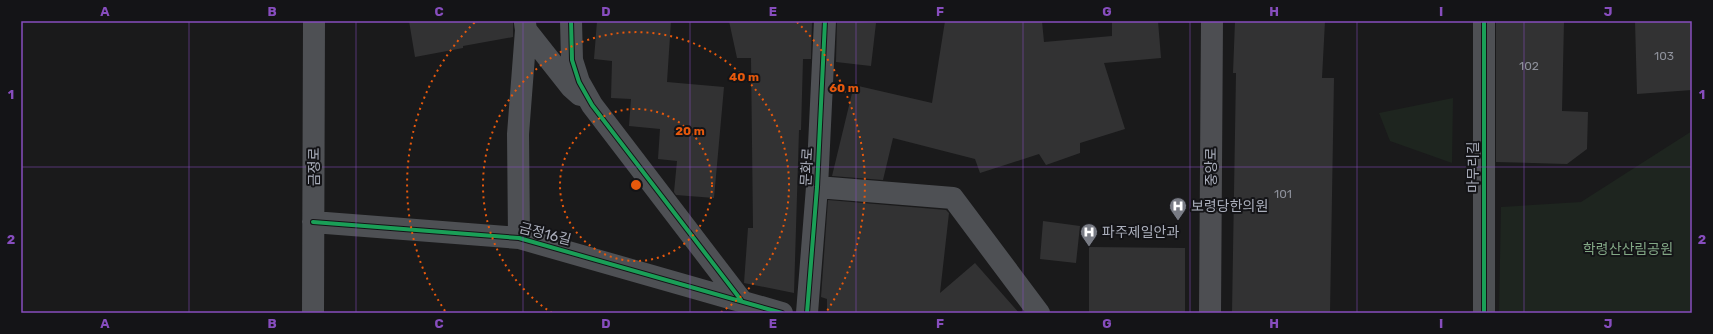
<svg xmlns="http://www.w3.org/2000/svg" width="1713" height="334" viewBox="0 0 1713 334" font-family="Rubik,'Noto Sans KR',sans-serif">
	<style>
		.green { fill: #1e251f }
		.building { fill: #323233 }
		.lines { fill: none; stroke-linecap: round; stroke-linejoin: round }
		.minor { stroke: #4e5054; stroke-width: 22 }
		.secondary { stroke: #4d4e52; stroke-width: 22 }
		.cycleway-casing { stroke: #141417; stroke-width: 6 }
		.cycleway { stroke: #1a9f57; stroke-width: 4 }
		.grid { fill: none; stroke: #874dbe; stroke-width: 1; stroke-opacity: 0.55 }
		.ring { fill: none; stroke: #e8590c; stroke-width: 2; stroke-dasharray: 2 4 }
		.labels { text-anchor: middle; dominant-baseline: central; stroke-width: 4; stroke-linejoin: round; paint-order: stroke }
		.number-label { font-size: 12px; fill: #8d909a }
		.street-label { font-size: 14px; fill: #abafbc; stroke: #141417 }
		.poi-label { font-size: 14px; fill: #abafbc; stroke: #141417; text-anchor: start }
		.park-label { font-size: 14px; fill: #82a785; stroke: #141417 }
		.centre { fill: #e8590c; stroke: #141417; stroke-width: 2 }
		.ring-label { font-size: 12px; text-anchor: middle; font-weight: bold; fill: #e8590c; stroke: #141417; stroke-width: 4; stroke-linejoin: round; paint-order: stroke }
		.neatline { fill: none; stroke: #874dbe; stroke-width: 1.5 }
		.grid-label { font-size: 13px; text-anchor: middle; font-weight: bold; fill: #874dbe }
	</style>
	<rect width="100%" height="100%" fill="#1a1a1b"/>
	<path class="green" d="M 1453,98 L 1452,163 L 1390,141 L 1379,113 Z
		M 1692,131 L 1692,313 L 1499,313 L 1501,207 L 1581,202 Z"/>
	<path class="building" d="M 409,21 L 513,21 L 513,37 L 463,46 L 463,48 L 415,57 Z
		M 597,21 L 671,21 L 667,82 L 724,87 L 714,198 L 676,195 L 674,192 L 677,161 L 658,159 L 660,129 L 629,126 L 631,99 L 611,98 L 612,61 L 594,59 Z
		M 729,21 L 812,21 L 811,59 L 803,59 L 801,130 L 799,130 L 794,293 L 744,283 L 748,228 L 753,228 L 751,58 L 737,58 Z
		M 837,21 L 876,23 L 871,66 L 836,62 Z
		M 945,21 L 1042,21 L 1044,42 L 1112,36 L 1112,21 L 1158,21 L 1161,58 L 1104,63 L 1125,129 L 1080,143 L 1080,153 L 1046,165 L 1039,154 L 980,173 L 975,159 L 893,138 L 883,180 L 832,176 L 854,85 L 932,103 Z
		M 1235,21 L 1325,21 L 1322,78 L 1334,78 L 1330,313 L 1232,313 L 1236,73 L 1233,73 Z
		M 1496,21 L 1564,21 L 1562,111 L 1588,112 L 1587,149 L 1567,164 L 1496,162 Z
		M 1635,21 L 1692,21 L 1692,90 L 1637,94 Z
		M 828,200 L 946,210 L 949,213 L 940,293 L 975,263 L 1019,313 L 827,313 L 827,299 L 821,297 Z
		M 1043,221 L 1080,226 L 1076,263 L 1040,259 Z
		M 1089,247 L 1185,248 L 1185,313 L 1089,313 Z"/>
	<g class="lines">
		<path class="minor" d="M 571,21 L 572,60 L 579,82 L 592,105 L 741,300
			M 525,23 L 526,30 L 571,87 L 580,95
			M 817,187 L 953,198 L 1039,313
			M 313,222 L 519,238 L 782,313
			M 519,238 L 518,134 L 526,30
			M 313,313 L 314,21
			M 807,313 L 817,187 L 825,21
			M 1484,313 L 1484,21"/>
		<path class="secondary" d="M 1210,313 L 1212,21"/>
		<g class="cycleway-casing">
			<path id="cycleway" d="M 571,21 L 572,60 L 579,82 L 592,105 L 741,300
				M 313,222 L 519,238 L 782,313
				M 807,313 L 817,187 L 825,21
				M 1484,313 L 1484,21"/>
		</g>
		<use href="#cycleway" class="cycleway"/>
	</g>
	<path class="grid" d="M 189,21 L 189,313M 356,21 L 356,313M 523,21 L 523,313M 690,21 L 690,313M 856,21 L 856,313M 1023,21 L 1023,313M 1190,21 L 1190,313M 1357,21 L 1357,313M 1524,21 L 1524,313M 21,167 L 1692,167"/>
	<g class="ring">
		<circle cx="636" cy="185" r="76"/>
		<path d="M552 313A153 153 0 1 1 720 313"/>
		<path d="M445 311A229 229 0 0 1 475 22M797 22A229 229 0 0 1 827 311"/>
	</g>
	<defs>
		<g id="hospital-pin" transform="scale(0.9)"><path d="M0 17L-7.5 6A9.5 9.5 0 1 1 7.5 6Z" fill="#787b84" stroke="#141417"/><path d="M-5-5h3v3.5h4V-5h3V5h-3V1.5h-4V5h-3Z" fill="#fff"/></g>
	</defs>
	<g fill-rule="evenodd">
		<use href="#hospital-pin" x="1178" y="206"/>
		<use href="#hospital-pin" x="1089" y="232"/>
	</g>
	<g class="labels">
		<g class="number-label">
			<text x="1664" y="56">103</text>
			<text x="1529" y="66">102</text>
			<text x="1283" y="194">101</text>
		</g>
		<g class="street-label">
			<text transform="translate(314 167) rotate(-90)">금정로</text>
			<text transform="translate(807 167) rotate(-87)">문화로</text>
			<text transform="translate(1211 167) rotate(-90)">중앙로</text>
			<text transform="translate(1473 167) rotate(-90)">마무리길</text>
			<text transform="translate(545 234) rotate(14)">금정16길</text>
		</g>
		<g class="poi-label">
			<text x="1191" y="206">보령당한의원</text>
			<text x="1102" y="232">파주제일안과</text>
		</g>
		<g class="park-label">
			<text x="1628" y="249">학령산산림공원</text>
		</g>
	</g>
	<circle cx="636" cy="185" r="6" class="centre"/>
	<g class="ring-label">
		<text x="744" y="81">40 m</text>
		<text x="844" y="92">60 m</text>
		<text x="690" y="135">20 m</text>
	</g>
	<rect width="1713" height="334" fill="none" stroke="#141417" stroke-width="44"/>
	<rect x="22" y="22" width="1669" height="290" class="neatline"/>
	<g class="grid-label">
		<text x="105" y="16">A</text>
		<text x="272" y="16">B</text>
		<text x="439" y="16">C</text>
		<text x="606" y="16">D</text>
		<text x="773" y="16">E</text>
		<text x="940" y="16">F</text>
		<text x="1107" y="16">G</text>
		<text x="1274" y="16">H</text>
		<text x="1441" y="16">I</text>
		<text x="1608" y="16">J</text>
		<text x="11" y="99">1</text>
		<text x="1702" y="99">1</text>
		<text x="11" y="244">2</text>
		<text x="1702" y="244">2</text>
		<text x="105" y="328">A</text>
		<text x="272" y="328">B</text>
		<text x="439" y="328">C</text>
		<text x="606" y="328">D</text>
		<text x="773" y="328">E</text>
		<text x="940" y="328">F</text>
		<text x="1107" y="328">G</text>
		<text x="1274" y="328">H</text>
		<text x="1441" y="328">I</text>
		<text x="1608" y="328">J</text>
	</g>
</svg>
